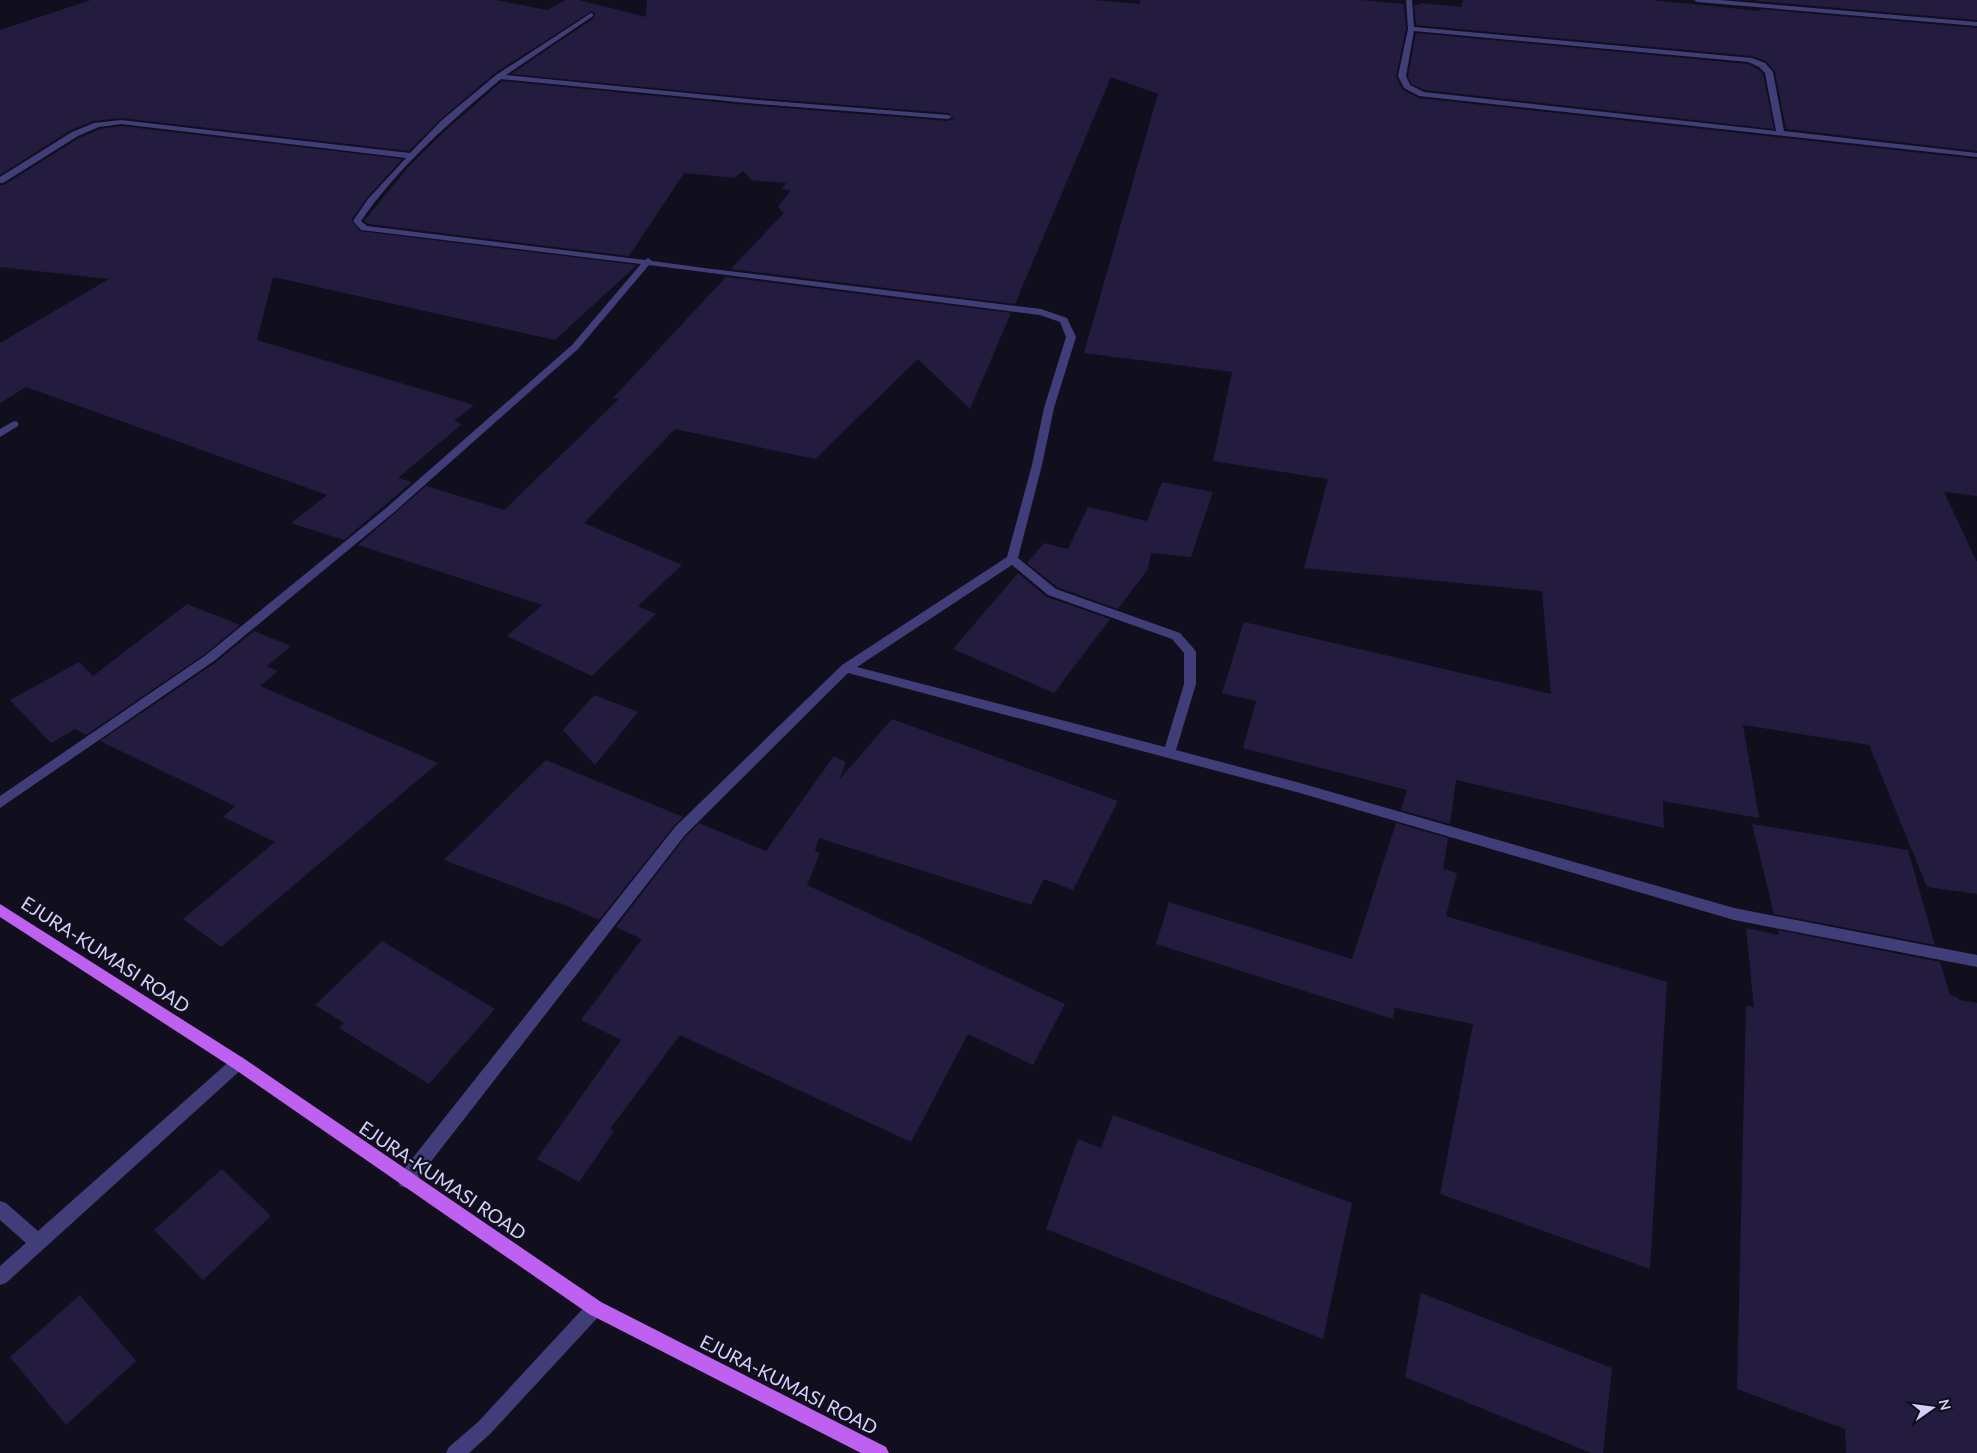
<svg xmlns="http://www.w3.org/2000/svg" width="1977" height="1453" viewBox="0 0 1977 1453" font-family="Lato,sans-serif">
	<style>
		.building { fill: #231c3e }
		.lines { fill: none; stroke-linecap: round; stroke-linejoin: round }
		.service { fill: #413d79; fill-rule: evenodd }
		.minor { fill: #413d79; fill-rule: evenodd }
		.primary { fill: #be61f1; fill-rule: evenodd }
		.labels { text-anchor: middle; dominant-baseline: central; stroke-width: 5; stroke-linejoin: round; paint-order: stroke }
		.near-street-label { font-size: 19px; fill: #d5d0fb; stroke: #110e1e }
	</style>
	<rect width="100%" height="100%" fill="#110e1e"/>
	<path class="building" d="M 91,0 L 496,0 L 547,10 L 566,0 L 579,0 L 646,17 L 647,0 L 1093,0 L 1139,4 L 1140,0 L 1360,0 L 1404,4 L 1406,29 L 1396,77 L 1403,90 L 1419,98 L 1977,159 L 1977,496 L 1944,492 L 1977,562 L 1977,894 L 1927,887 L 1869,745 L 1743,725 L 1759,818 L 1663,801 L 1664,828 L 1456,780 L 1450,824 L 1401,810 L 1407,790 L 1243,748 L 1256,701 L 1222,693 L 1244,622 L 1551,694 L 1542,591 L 1304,568 L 1328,479 L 1213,461 L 1232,372 L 1084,353 L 1158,94 L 1111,77 L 1015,304 L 731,269 L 784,213 L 778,207 L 791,190 L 782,189 L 786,183 L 751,180 L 743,171 L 735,178 L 684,173 L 629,256 L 368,224 L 364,221 L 410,165 L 446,130 L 502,81 L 758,106 L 948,121 L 954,118 L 948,113 L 758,98 L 511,74 L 594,18 L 595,14 L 592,11 L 495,73 L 441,119 L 409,151 L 121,118 L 94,121 L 71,130 L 0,175 L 0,30 Z
		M 1463,0 L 1651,0 L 1760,11 L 1759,9 L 1977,28 L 1977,151 L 1786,129 L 1775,72 L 1766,61 L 1752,56 L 1416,25 L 1414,5 L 1420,5 L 1420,3 L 1461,7 Z
		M 1756,0 L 1977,0 L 1977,20 L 1757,1 Z
		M 1416,33 L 1748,64 L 1758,69 L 1763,74 L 1774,129 L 1425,90 L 1411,84 L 1408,76 Z
		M 121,126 L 402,159 L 367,198 L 351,220 L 360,231 L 637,265 L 555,340 L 273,277 L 257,340 L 474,405 L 454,421 L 462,424 L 398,478 L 412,482 L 344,540 L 291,523 L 327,495 L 26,387 L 0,403 L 0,343 L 109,279 L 0,267 L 0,185 L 4,185 L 79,138 L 100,129 Z
		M 726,277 L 1011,313 L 970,409 L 918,359 L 815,459 L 675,429 L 584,523 L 682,565 L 638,606 L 656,614 L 592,676 L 507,636 L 542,605 L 358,545 L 426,486 L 504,510 L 619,399 L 613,398 Z
		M 1162,482 L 1213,492 L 1191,557 L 1151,553 L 1148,569 L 1118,609 L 1057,587 L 1027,563 L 1044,543 L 1068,549 L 1088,507 L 1147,521 Z
		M 1018,573 L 1047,597 L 1110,619 L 1054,693 L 953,649 Z
		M 187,604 L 240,625 L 205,654 L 86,735 L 75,729 L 51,743 L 10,700 L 79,662 L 93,676 Z
		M 254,631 L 291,646 L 267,666 L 278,671 L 260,686 L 438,763 L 221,947 L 183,919 L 275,842 L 223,817 L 235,806 L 100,741 L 215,663 Z
		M 594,695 L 638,712 L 595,765 L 563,730 Z
		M 892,719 L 1118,801 L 1073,890 L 1044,879 L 1031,905 L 819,838 L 815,851 L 820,853 L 807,885 L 1065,1004 L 1033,1065 L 968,1034 L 911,1142 L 680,1035 L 610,1129 L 614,1131 L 579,1182 L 537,1159 L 621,1040 L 581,1020 L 642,939 L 616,927 L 686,836 L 699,823 L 766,851 L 834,756 L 846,762 L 839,780 Z
		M 546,760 L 683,817 L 674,826 L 599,920 L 558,902 L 557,903 L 444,860 Z
		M 1396,823 L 1448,838 L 1443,869 L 1457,873 L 1446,916 L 1667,982 L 1650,1269 L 1440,1194 L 1473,1024 L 1395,1008 L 1393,1019 L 1156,944 L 1169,902 L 1352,959 Z
		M 1752,824 L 1908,850 L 1935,945 L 1774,914 Z
		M 1746,928 L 1779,935 L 1778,930 L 1940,962 L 1950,995 L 1959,998 L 1959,1000 L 1977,1003 L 1977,1453 L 1846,1453 L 1845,1429 L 1737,1389 L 1746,1005 L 1754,1007 Z
		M 382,941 L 495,1009 L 429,1084 L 339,1028 L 344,1023 L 315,1005 Z
		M 1113,1115 L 1352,1203 L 1323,1339 L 1046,1229 L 1078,1139 L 1101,1148 Z
		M 222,1169 L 271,1216 L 203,1280 L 154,1230 Z
		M 1421,1293 L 1612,1368 L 1603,1453 L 1591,1453 L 1405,1377 Z
		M 80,1295 L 136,1361 L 66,1425 L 10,1357 Z"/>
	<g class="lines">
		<path class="service" d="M 14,421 L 18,422 L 18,426 L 0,437 L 0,429 Z"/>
		<path class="minor" d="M 1406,0 L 1412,0 L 1414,27 L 1752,58 L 1765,63 L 1773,72 L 1784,131 L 1977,153 L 1977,157 L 1419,96 L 1404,88 L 1398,76 L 1408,29 ZM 1414,31 L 1748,62 L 1759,67 L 1765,73 L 1776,131 L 1424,92 L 1410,85 L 1406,76 Z
			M 1694,0 L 1720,0 L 1977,22 L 1977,26 L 1697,2 Z
			M 591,13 L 593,14 L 593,16 L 506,75 L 758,100 L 948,115 L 952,117 L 948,119 L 758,104 L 501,79 C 450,122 399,166 361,221 L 367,226 L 645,260 L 648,258 L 652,261 L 704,268 L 1041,309 L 1067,318 L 1076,337 L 1054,408 L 1042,465 L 1018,558 L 1056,589 L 1180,633 L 1194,649 L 1196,652 L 1196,684 L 1176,750 L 1300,783 L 1734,908 L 1977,955 L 1977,967 L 1734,920 L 1300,793 L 848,673 L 685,835 L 412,1186 L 406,1188 L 400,1186 L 398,1180 L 400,1174 L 675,827 L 842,665 L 1007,557 L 1032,465 L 1044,408 L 1066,337 L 1060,322 L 1040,315 L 649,265 L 578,349 L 393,513 L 214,661 L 0,808 L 0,796 L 206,655 L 385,509 L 572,345 L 641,264 L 361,230 L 353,221 L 368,199 L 406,158 L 121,124 L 99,127 L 78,136 L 3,183 L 0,183 L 0,177 L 72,132 L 94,123 L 121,120 L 410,153 L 442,120 L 496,75 ZM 1012,565 L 1048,595 L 1172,639 L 1184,653 L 1184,684 L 1165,747 L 857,667 Z
			M 238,1056 L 243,1058 L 246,1063 L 243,1068 L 6,1283 L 0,1285 L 0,1266 L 26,1243 L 0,1220 L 0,1201 L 6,1203 L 38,1231 L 233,1058 Z
			M 595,1299 L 601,1302 L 604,1308 L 601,1314 L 490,1434 L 469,1453 L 446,1453 L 449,1447 L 478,1422 L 589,1302 Z"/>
		<path class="primary" d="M 0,904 L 243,1058 L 601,1302 L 886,1447 L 889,1453 L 861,1453 L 589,1314 L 233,1068 L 0,917 Z"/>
	</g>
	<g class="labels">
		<g class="near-street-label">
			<text transform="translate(106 954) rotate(33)">EJURA-KUMASI ROAD</text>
			<text transform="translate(443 1180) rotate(34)">EJURA-KUMASI ROAD</text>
			<text transform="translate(789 1384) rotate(27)">EJURA-KUMASI ROAD</text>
		</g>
	</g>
	<g transform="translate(1932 1408) rotate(76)" stroke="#110e1e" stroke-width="4" paint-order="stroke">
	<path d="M0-4L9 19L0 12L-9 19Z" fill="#d5d0fb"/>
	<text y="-8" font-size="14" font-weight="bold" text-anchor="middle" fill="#d5d0fb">N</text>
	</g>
</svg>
